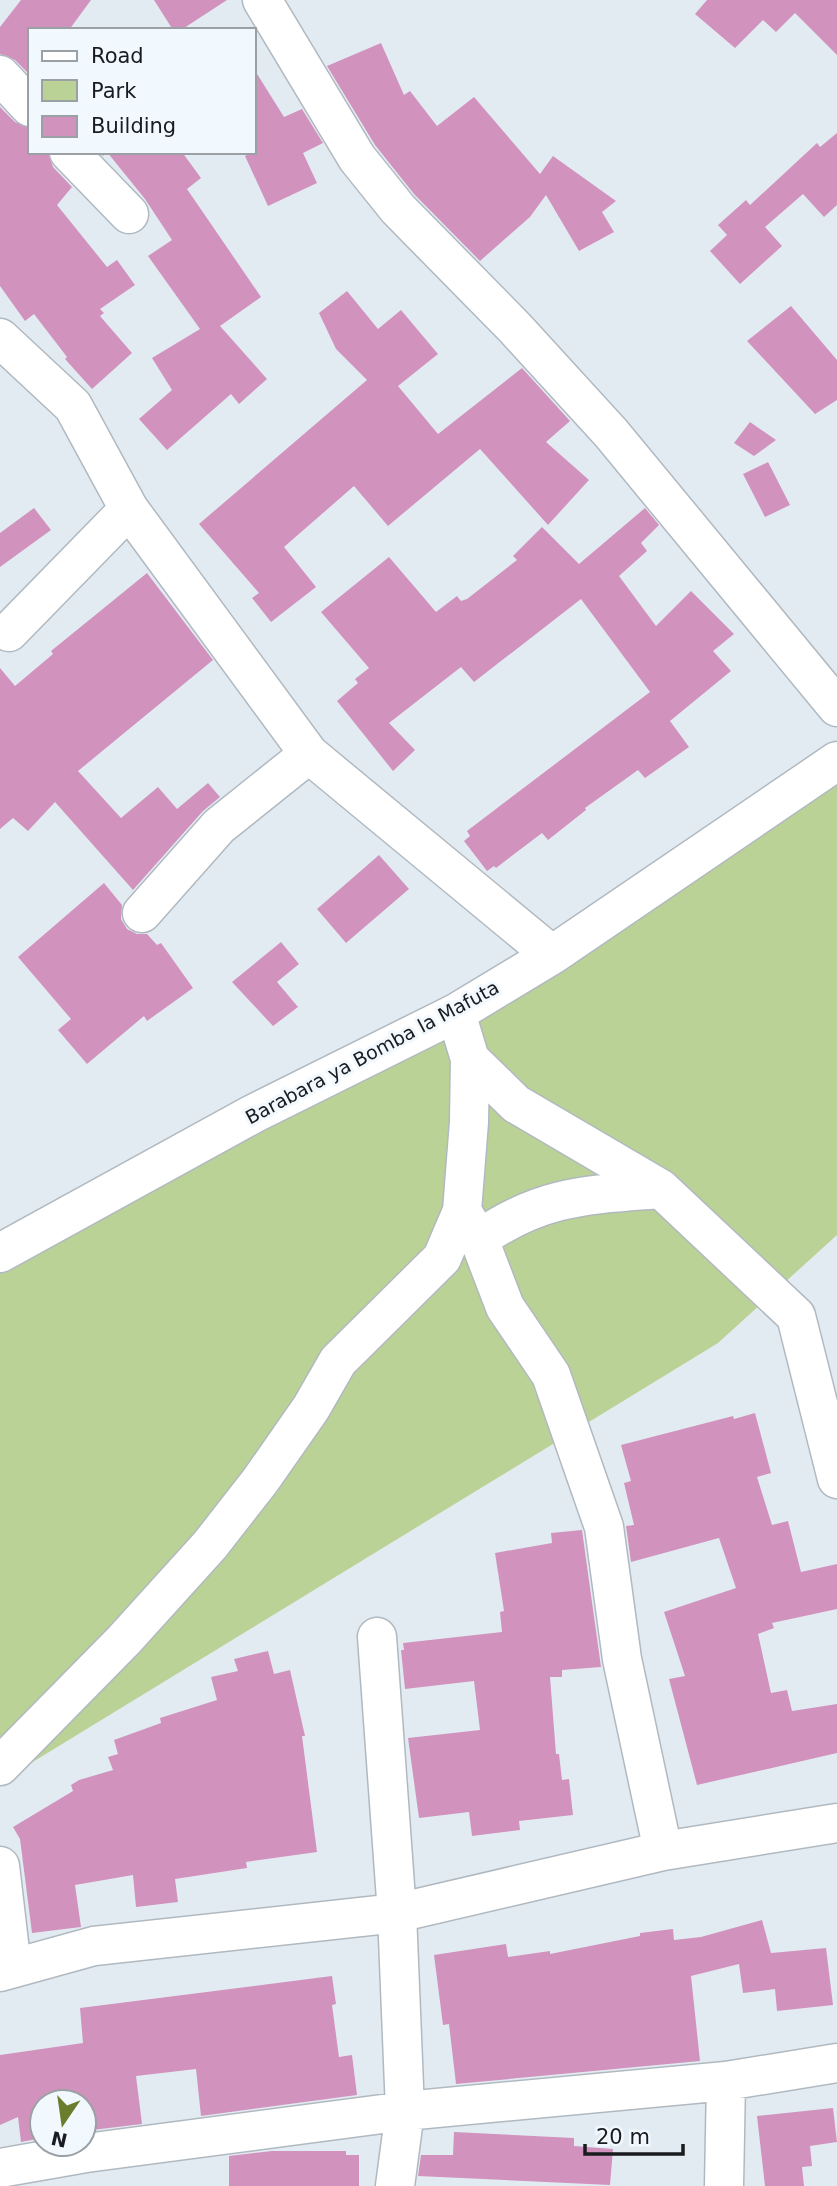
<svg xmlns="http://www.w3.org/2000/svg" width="837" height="2186" viewBox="0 0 837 2186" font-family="'DejaVu Sans',sans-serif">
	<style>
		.green { fill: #bbd296 }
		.building { fill: #d193be }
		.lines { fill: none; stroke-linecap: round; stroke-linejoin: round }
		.minor-casing { stroke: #b1b9c0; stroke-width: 41 }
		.minor { stroke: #fff; stroke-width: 38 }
		.labels { text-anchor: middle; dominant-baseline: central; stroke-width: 6; stroke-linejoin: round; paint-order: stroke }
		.street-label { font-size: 19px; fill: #191b1e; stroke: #f1f8fe }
	</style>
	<rect width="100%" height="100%" fill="#e3ebf2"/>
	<path class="green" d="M 837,777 L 837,1235 L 718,1343 L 0,1782 L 0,1273 Z"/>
	<path class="building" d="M 21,0 L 91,0 L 69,30 L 30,30 L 30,75 L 15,60 L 0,54 L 0,27 Z
		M 154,0 L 227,0 L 181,30 L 173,30 Z
		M 707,0 L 837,0 L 837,55 L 795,13 L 776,32 L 763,20 L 735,48 L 695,14 Z
		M 381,43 L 404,95 L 410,91 L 437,126 L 474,97 L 540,174 L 553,156 L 616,201 L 602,212 L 614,232 L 579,251 L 546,195 L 530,217 L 480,261 L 414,194 L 375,145 L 327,66 Z
		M 254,69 L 284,117 L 302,109 L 323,143 L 303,153 L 317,183 L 268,206 L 245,156 L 254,152 Z
		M 0,107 L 15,122 L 30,128 L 30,152 L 48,152 L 53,167 L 72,187 L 57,205 L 107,267 L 117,260 L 135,285 L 100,309 L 104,313 L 100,316 L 132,353 L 92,389 L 65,359 L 67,357 L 34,314 L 25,321 L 0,286 Z
		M 837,133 L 837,205 L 824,217 L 803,194 L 765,227 L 782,246 L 740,284 L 710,251 L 727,235 L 718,225 L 746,200 L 750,205 L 817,143 L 820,147 Z
		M 100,152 L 182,152 L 201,178 L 187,189 L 261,297 L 220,326 L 267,379 L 239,404 L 231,394 L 167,450 L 139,419 L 172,390 L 152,358 L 200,329 L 148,256 L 172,240 L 145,199 L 107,152 L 103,156 Z
		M 347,291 L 378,329 L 401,310 L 438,354 L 398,386 L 438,434 L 522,368 L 570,421 L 546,442 L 589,480 L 548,525 L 480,449 L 388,526 L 354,486 L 284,547 L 316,587 L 271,622 L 252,598 L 259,593 L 199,524 L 367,380 L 336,349 L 319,313 Z
		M 791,306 L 837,360 L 837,400 L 815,414 L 747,341 Z
		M 750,422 L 776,440 L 754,456 L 734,443 Z
		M 768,462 L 790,505 L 765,517 L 743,474 Z
		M 34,508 L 51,530 L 0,567 L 0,533 Z
		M 645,508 L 659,525 L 641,543 L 647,551 L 619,576 L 656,626 L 691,591 L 734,634 L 713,651 L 731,671 L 670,721 L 689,747 L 645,778 L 638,770 L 585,808 L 586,810 L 548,840 L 542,833 L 496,868 L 494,866 L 487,871 L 464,841 L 470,836 L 467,831 L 650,692 L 581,599 L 474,682 L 461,667 L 389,723 L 415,750 L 393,771 L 337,701 L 358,683 L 355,679 L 369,668 L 321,612 L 389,557 L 436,612 L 457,596 L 461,601 L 467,599 L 517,560 L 513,556 L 542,527 L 579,564 Z
		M 147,573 L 213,660 L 78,771 L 121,818 L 158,787 L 177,809 L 208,783 L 220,797 L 203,811 L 133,890 L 55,802 L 28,831 L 13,818 L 0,829 L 0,668 L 15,686 L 53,654 L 51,651 Z
		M 379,855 L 409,889 L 346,943 L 317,909 Z
		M 104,883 L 122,905 L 121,919 L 127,929 L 137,934 L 147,934 L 157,945 L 161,943 L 193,988 L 147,1021 L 144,1016 L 87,1064 L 58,1030 L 71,1019 L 18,957 Z
		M 281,942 L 299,964 L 277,982 L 298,1007 L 273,1026 L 232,982 Z
		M 755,1413 L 771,1473 L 757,1477 L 772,1525 L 788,1521 L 801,1572 L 837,1564 L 837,1609 L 772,1623 L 774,1628 L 758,1634 L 771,1693 L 787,1690 L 792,1711 L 837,1704 L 837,1753 L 697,1785 L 669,1679 L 685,1676 L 664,1612 L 736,1588 L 719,1538 L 631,1562 L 626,1526 L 634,1525 L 624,1483 L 631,1481 L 621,1445 L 733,1416 L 734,1419 Z
		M 582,1530 L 601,1667 L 562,1670 L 562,1677 L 550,1677 L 556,1754 L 559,1754 L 562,1780 L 569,1779 L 573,1815 L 519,1821 L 520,1830 L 472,1836 L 469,1812 L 419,1818 L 408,1738 L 480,1730 L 474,1681 L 405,1689 L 401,1650 L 404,1650 L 403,1643 L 502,1632 L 500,1612 L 504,1611 L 495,1553 L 552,1543 L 551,1533 Z
		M 268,1651 L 274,1674 L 290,1670 L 305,1736 L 302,1736 L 317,1852 L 246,1862 L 247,1868 L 175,1879 L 178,1902 L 136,1907 L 133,1875 L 75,1885 L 81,1927 L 32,1933 L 20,1839 L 13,1827 L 73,1791 L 71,1785 L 79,1780 L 113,1770 L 108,1757 L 118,1754 L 114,1740 L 161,1723 L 160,1718 L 217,1700 L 211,1677 L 238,1671 L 234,1659 Z
		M 762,1920 L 771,1953 L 826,1948 L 833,2005 L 777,2011 L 775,1989 L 743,1993 L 739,1964 L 691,1976 L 700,2061 L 456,2084 L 449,2024 L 443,2025 L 434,1955 L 506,1944 L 508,1957 L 550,1951 L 550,1954 L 640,1936 L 640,1933 L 673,1929 L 674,1940 L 701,1937 Z
		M 332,1976 L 336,2004 L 332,2005 L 339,2057 L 352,2055 L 357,2095 L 201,2116 L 196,2069 L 136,2076 L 142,2124 L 84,2131 L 84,2102 L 42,2102 L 42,2138 L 21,2142 L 18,2117 L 0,2125 L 0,2055 L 83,2043 L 80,2008 Z
		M 833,2108 L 837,2142 L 810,2146 L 812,2166 L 802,2167 L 804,2186 L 765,2186 L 757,2116 Z
		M 454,2132 L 574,2138 L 574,2146 L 613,2149 L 610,2185 L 418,2176 L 421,2155 L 453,2155 Z
		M 272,2151 L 346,2151 L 346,2155 L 359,2155 L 359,2186 L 229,2186 L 229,2156 Z"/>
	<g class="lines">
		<g class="minor-casing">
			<path id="minor" d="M 262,0 L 357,158 L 398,209 L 515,328 L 611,433 L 837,707
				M 0,75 L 30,107
				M 69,152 L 129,214
				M 0,338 L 73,406 L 129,509 L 309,754 L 552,955
				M 9,632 L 129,509
				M 142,913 L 219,826 L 309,754
				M 470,1059 L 516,1104 L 661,1189 L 796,1316 L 837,1479
				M 462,1211 L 479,1239 L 505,1307 L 551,1375 L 604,1527 L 622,1659 L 663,1851
				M 479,1239 C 542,1195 587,1195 661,1189
				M 0,1253 L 253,1114 L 456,1013 L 552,955 L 837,761
				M 377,1637 L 397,1913 L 405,2111 L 395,2186
				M 0,1766 L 124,1640 L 210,1545 L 260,1481 L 311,1408 L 338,1361 L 442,1258 L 462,1211 L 469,1122 L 470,1059 L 456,1013
				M 0,1866 L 12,1968
				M 0,1972 L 94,1946 L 397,1913 L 663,1851 L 837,1823
				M 0,2168 L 86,2153 L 405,2111 L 726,2081 L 837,2063
				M 724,2186 L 726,2081"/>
		</g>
		<use href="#minor" class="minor"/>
	</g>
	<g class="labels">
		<g class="street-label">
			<text transform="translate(372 1052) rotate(-28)">Barabara ya Bomba la Mafuta</text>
		</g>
	</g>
	<rect x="28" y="28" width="228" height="126" fill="#f1f8fe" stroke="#9ba0a4" stroke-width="2"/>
	<rect x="42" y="51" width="35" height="10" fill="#ffffff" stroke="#9ba0a4" stroke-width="2"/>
	<text x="91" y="63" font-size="21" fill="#191b1e">Road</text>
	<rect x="42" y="80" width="35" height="21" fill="#bbd296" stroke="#9ba0a4" stroke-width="2"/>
	<text x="91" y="98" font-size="21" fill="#191b1e">Park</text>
	<rect x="42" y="116" width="35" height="21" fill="#d193be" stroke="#9ba0a4" stroke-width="2"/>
	<text x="91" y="133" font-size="21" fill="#191b1e">Building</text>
	<g transform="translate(63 2123) rotate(193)"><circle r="33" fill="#f1f8fe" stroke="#9ba0a4" stroke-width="2"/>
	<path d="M0-5L12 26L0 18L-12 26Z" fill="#697d2d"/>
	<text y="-10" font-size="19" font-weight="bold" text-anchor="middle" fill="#191b1e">N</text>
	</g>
	<path d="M585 2144v10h98v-10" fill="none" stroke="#191b1e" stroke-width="3.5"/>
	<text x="596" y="2144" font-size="21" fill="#191b1e" stroke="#f1f8fe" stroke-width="5" paint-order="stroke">20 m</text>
</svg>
